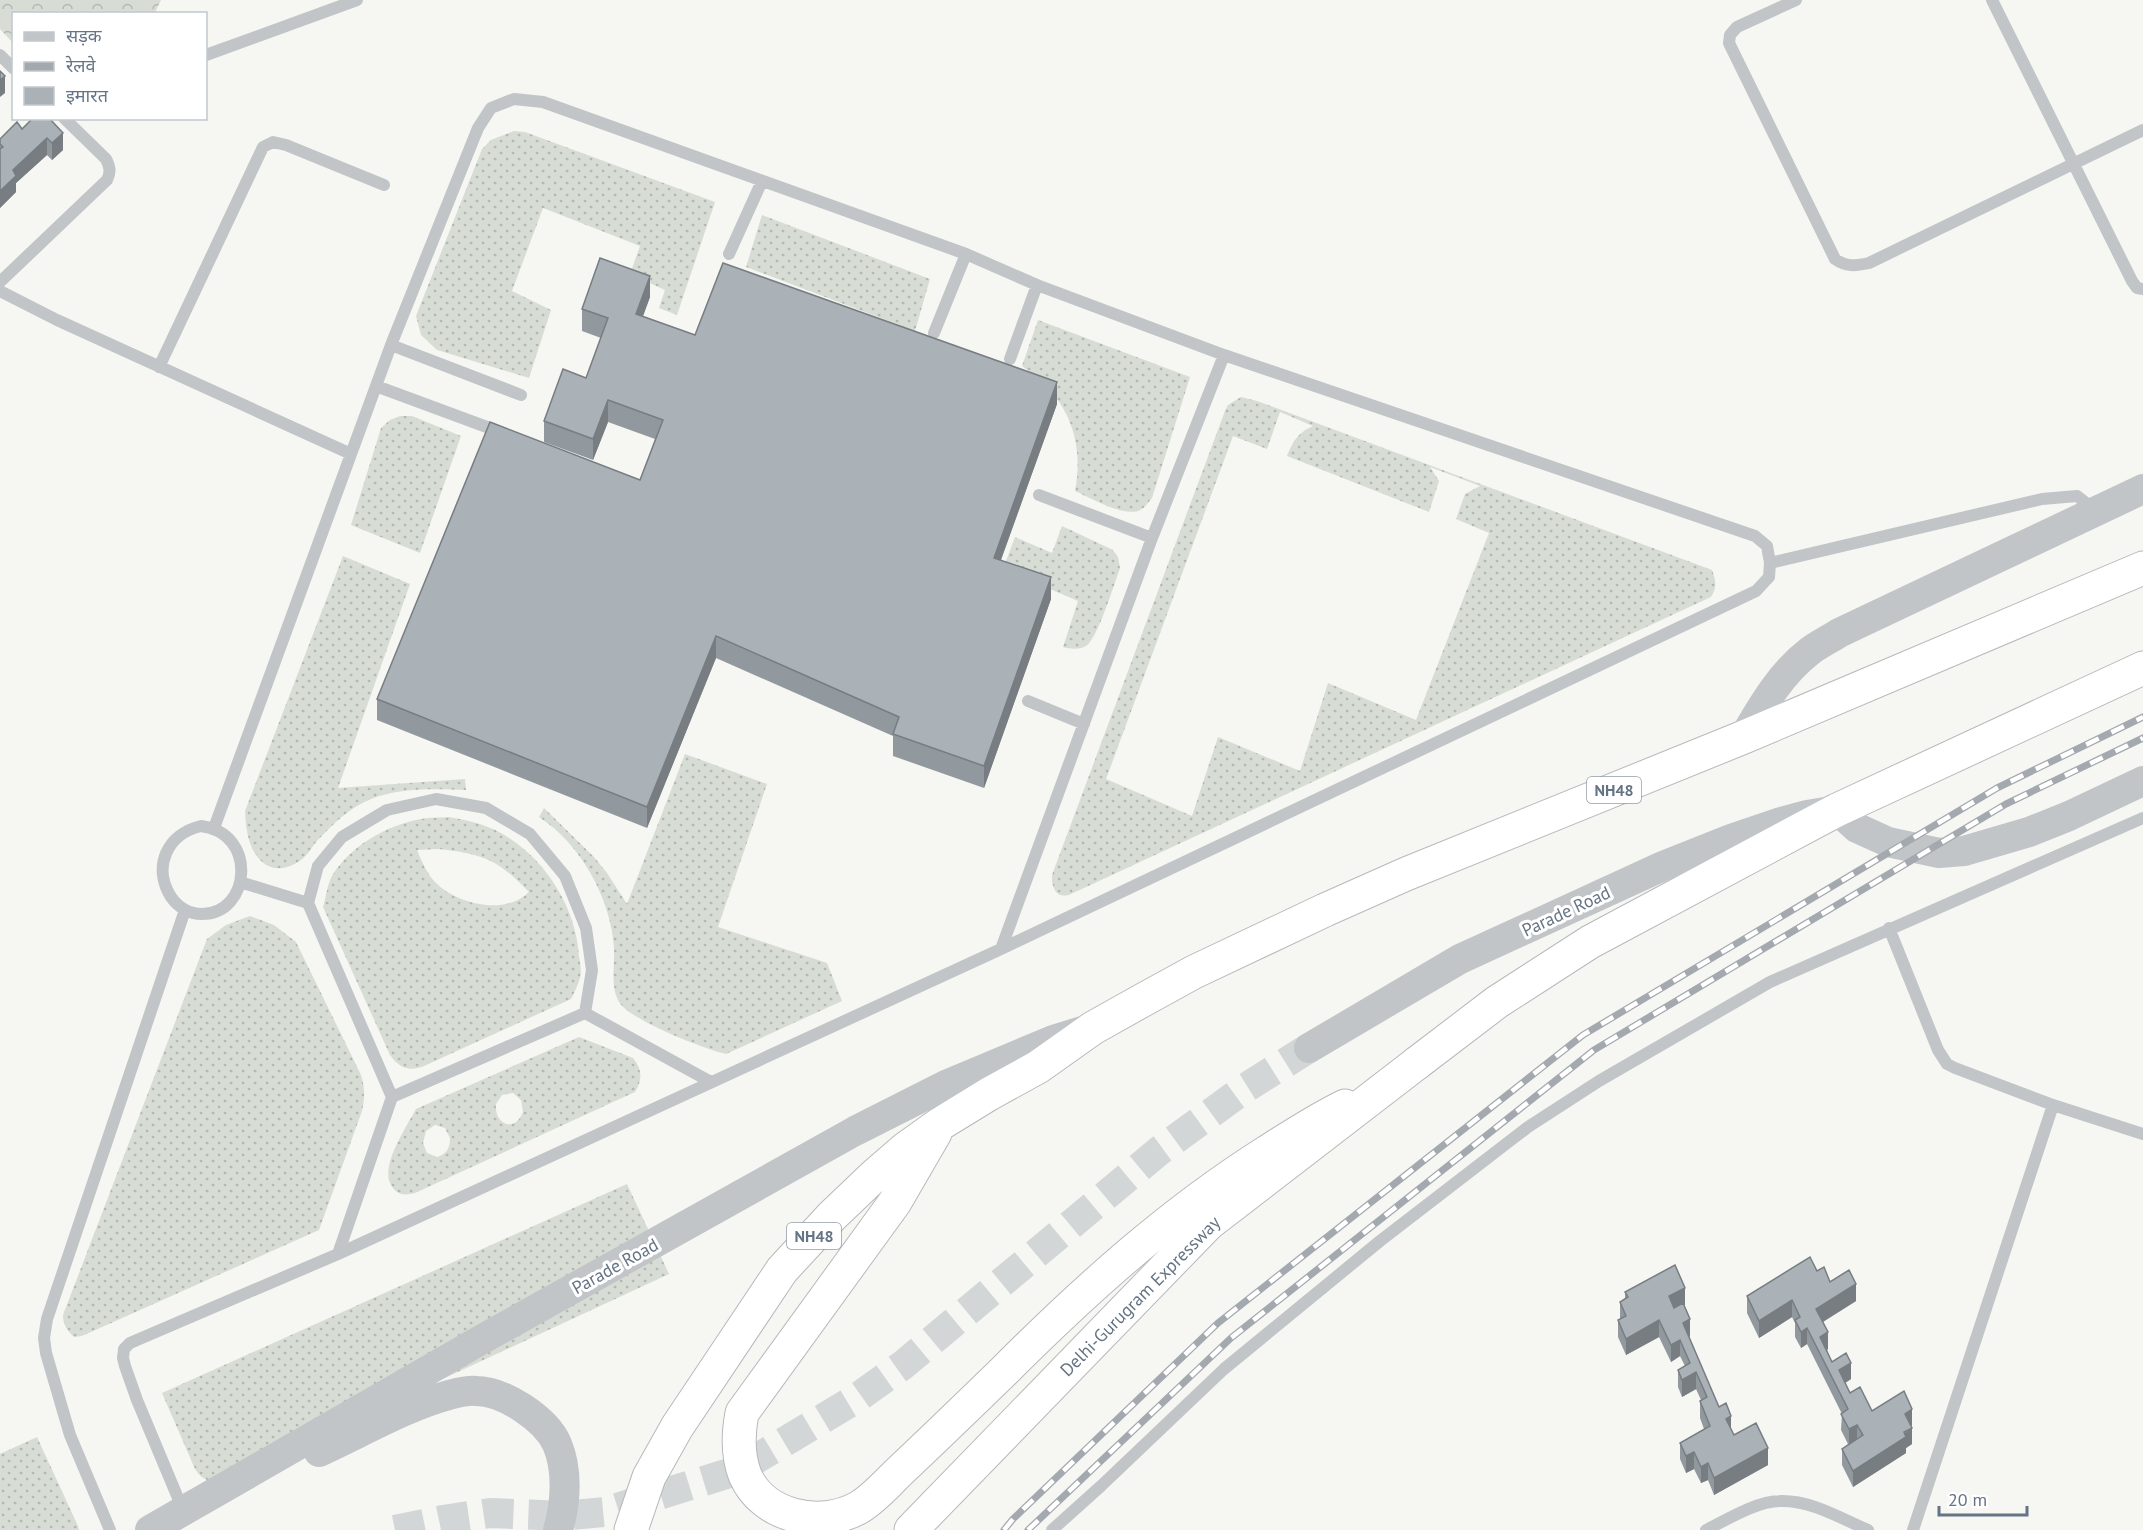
<svg xmlns="http://www.w3.org/2000/svg" width="2143" height="1530" viewBox="0 0 2143 1530" font-family="'PT Sans','Noto Sans Devanagari',sans-serif">
	<style>
		.grass { fill: url(#grass-dots); fill-rule: evenodd }
		.forest { fill: url(#forest-crowns) }
		.lines { fill: none; stroke-linecap: round; stroke-linejoin: round }
		.tertiary-tunnel { stroke: #d2d6d7; stroke-width: 30; stroke-dasharray: 30 15; stroke-linecap: butt }
		.trunk-casing { stroke: #b6b9bc; stroke-width: 35 }
		.motorway-casing { stroke: #b6b9bc; stroke-width: 35 }
		.service { stroke: #c1c5c8; stroke-width: 12 }
		.tertiary { stroke: #c1c5c8; stroke-width: 30 }
		.trunk { stroke: #fff; stroke-width: 33 }
		.motorway { stroke: #fff; stroke-width: 33 }
		.rail-casing { stroke: #a4a9af; stroke-width: 7 }
		.rail { stroke: #fff; stroke-width: 4.5; stroke-dasharray: 14; stroke-linecap: butt }
		.wall { fill: #92999e }
		.shaded-wall { fill: #777d81 }
		.building { fill: #aab2b8; stroke: #777d81; stroke-width: 1.5 }
		.labels { text-anchor: middle; dominant-baseline: central; stroke-width: 6; stroke-linejoin: round; paint-order: stroke }
		.shield { fill: #fff; stroke: #939ea9; stroke-width: 1.5 }
		.shield-label { font-size: 16px; font-weight: bold; fill: #657484 }
		.street-label { font-size: 18px; fill: #657484; stroke: #fff }
	</style>
	<defs>
		<pattern id="grass-dots" width="8" height="8" patternUnits="userSpaceOnUse" patternTransform="scale(1.5)"><rect width="8" height="8" fill="#d7ddd4"/><path d="M2 2h.1M6 6h.1" fill="none" stroke="#b2b8b2" stroke-width="1.8" stroke-linecap="round"/></pattern>
		<pattern id="forest-crowns" width="20" height="18" patternUnits="userSpaceOnUse" patternTransform="scale(1.5)"><rect width="20" height="18" fill="#d7ddd4"/><path d="M2 6a3 3 0 1 1 6 0M12 15a3 3 0 1 1 6 0" fill="none" stroke="#b2b8b2"/></pattern>
	</defs>
	<rect width="100%" height="100%" fill="#f6f6f3"/>
	<path class="grass" d="M 514,131 L 525,132 L 715,202 L 677,315 L 659,308 L 665,290 L 630,274 L 640,246 L 543,208 L 512,291 L 551,310 L 529,378 L 437,350 L 421,335 L 416,316 L 482,149 L 491,140 Z
		M 762,215 L 930,279 L 915,331 L 746,267 Z
		M 1038,320 L 1190,377 L 1152,498 C 1148,503 1144,509 1138,511 C 1121,516 1091,498 1075,491 C 1085,439 1067,396 1022,366 Z
		M 1241,397 L 1257,401 L 1712,570 C 1716,580 1717,588 1711,597 L 1071,894 C 1057,900 1051,888 1052,875 L 1225,411 L 1228,405 ZM 1280,412 L 1313,426 C 1298,433 1293,441 1287,456 L 1429,512 L 1439,481 L 1430,467 L 1480,486 L 1465,494 L 1456,519 L 1489,533 L 1416,720 L 1328,683 L 1300,771 L 1218,737 L 1192,816 L 1106,779 L 1233,436 L 1267,449 Z
		M 400,416 L 412,416 L 461,436 L 420,553 L 351,525 L 381,428 L 390,420 Z
		M 1062,526 L 1113,550 L 1118,557 L 1120,568 C 1115,582 1097,640 1086,646 C 1079,650 1070,649 1063,647 L 1078,601 L 1003,569 L 1015,537 L 1052,553 Z
		M 343,556 L 410,584 L 338,788 L 465,779 L 466,790 C 435,789 400,787 371,799 C 350,807 332,825 317,841 C 314,844 312,848 309,852 C 298,866 277,875 262,862 C 248,849 246,829 245,811 Z
		M 685,754 L 767,784 L 718,927 L 827,963 L 842,1001 L 726,1054 C 704,1049 630,1020 619,1002 C 610,986 615,966 614,948 C 611,899 581,844 539,817 L 544,808 L 594,857 L 607,873 L 627,904 Z
		M 449,817 C 466,820 485,824 501,833 C 544,857 576,906 579,956 C 580,962 582,972 580,978 C 578,985 574,993 571,999 L 424,1066 C 409,1072 399,1068 390,1055 L 323,907 C 326,898 327,885 332,876 C 350,846 387,825 421,819 C 430,817 439,818 449,817 ZM 439,849 C 484,854 498,860 529,892 C 505,916 457,904 436,883 C 427,874 422,862 417,850 Z
		M 250,916 L 274,925 L 296,942 L 361,1075 C 365,1088 365,1098 362,1111 L 319,1230 L 82,1336 L 74,1337 C 67,1330 63,1325 63,1315 L 207,939 L 226,925 Z
		M 579,1037 L 633,1058 C 642,1069 643,1079 635,1092 L 415,1193 C 407,1195 399,1196 393,1188 C 377,1170 406,1128 416,1109 ZM 513,1093 L 521,1100 L 523,1112 C 515,1133 494,1125 496,1104 L 502,1095 ZM 435,1125 L 445,1128 L 450,1138 C 450,1148 447,1154 437,1157 L 427,1153 L 423,1143 L 426,1131 Z
		M 627,1184 L 669,1274 L 225,1480 C 210,1482 204,1482 195,1469 L 162,1393 Z
		M 37,1437 L 78,1526 L 79,1530 L 0,1530 L 0,1454 Z"/>
	<path class="forest" d="M 0,0 L 161,0 L 155,13 L 14,14 L 13,43 L 0,29 Z"/>
	<g class="lines">
		<path class="tertiary-tunnel" d="M 395,1530 L 443,1520 L 490,1513 L 562,1516 L 604,1512 L 736,1471 L 854,1400 L 903,1365 L 1159,1151 L 1247,1087 L 1309,1048"/>
		<g class="trunk-casing">
			<path id="trunk" d="M 1417,1063 L 1497,1002 L 1590,942 L 1837,810 L 2143,668
				M 935,1133 L 895,1202 L 742,1413 C 738,1434 737,1454 745,1475 C 763,1517 820,1529 858,1508 C 874,1499 888,1482 902,1469 C 936,1437 969,1405 1003,1372 C 1084,1291 1169,1214 1267,1152 C 1292,1136 1318,1119 1345,1106
				M 631,1530 L 649,1477 L 677,1427 L 782,1270 L 832,1216 L 875,1175 L 905,1149 L 940,1124 L 989,1094 L 1038,1067 L 1093,1028 L 1143,1000 L 1194,972 L 1325,910 L 1406,874 L 1744,737 L 2143,568"/>
		</g>
		<g class="motorway-casing">
			<path id="motorway" d="M 911,1530 L 1208,1224 L 1417,1063"/>
		</g>
		<path class="service" d="M 1796,0 L 1737,27 L 1730,35 L 1729,43 L 1835,259 C 1846,267 1855,266 1869,263 L 2143,130
			M 1992,0 L 2132,281 L 2137,288 L 2143,289
			M 0,55 L 14,69
			M 206,55 L 357,0
			M 729,254 L 762,181
			M 0,282 L 107,180 C 111,172 110,167 106,159 L 64,118
			M 0,291 L 57,320 L 351,454
			M 934,333 L 966,254
			M 391,345 L 521,395
			M 1010,359 L 1037,285
			M 159,367 L 263,147 L 273,142 L 286,145 L 384,185
			M 376,386 L 503,433
			M 1039,495 L 1152,538
			M 1770,563 L 2042,499 L 2077,496 L 2095,510
			M 1028,701 L 1084,724
			M 201,826 C 258,833 251,914 202,914 C 189,914 178,907 171,897 C 152,867 167,834 201,826 Z
			M 240,882 L 308,903 L 392,1097 L 585,1013 L 592,970 L 586,928 L 565,876 L 530,834 L 486,808 L 436,799 L 387,810 L 342,837 L 318,866 L 308,903
			M 1889,928 L 1938,1050 L 1947,1064 L 1955,1068 L 2053,1105 L 2143,1134
			M 1001,949 L 1152,538 L 1224,355
			M 585,1013 L 711,1082
			M 338,1254 L 392,1097
			M 183,1510 L 137,1400 L 125,1366 L 123,1358 L 124,1349 L 130,1343 L 338,1254 L 1001,949 L 1756,591 L 1769,577 L 1770,563 L 1767,546 L 1755,536 L 1224,355 L 1037,285 L 966,254 L 543,102 L 514,99 L 491,108 L 478,128 L 391,345 L 214,828
			M 110,1530 L 70,1435 L 46,1353 L 44,1338 L 47,1319 L 185,910
			M 1052,1530 L 1101,1486 L 1224,1369 L 1380,1241 L 1528,1127 L 1599,1081 L 1770,982 L 2143,818
			M 1706,1530 C 1726,1520 1757,1501 1780,1501 C 1811,1500 1840,1518 1868,1530
			M 1913,1530 L 2053,1105"/>
		<path class="tertiary" d="M 1744,737 C 1762,706 1781,673 1810,651 C 1819,644 1830,639 1839,633 L 2143,489
			M 1309,1048 L 1460,959 L 1663,866 L 1731,839 L 1781,822 L 1807,815 L 1837,810 L 1857,828 L 1888,842 L 1939,853 L 1964,851 L 2029,832 L 2069,816 L 2143,781
			M 319,1452 C 359,1434 407,1406 449,1395 C 457,1393 468,1390 476,1391 C 504,1391 546,1419 557,1444 C 568,1470 566,1503 558,1530
			M 150,1530 L 479,1341 L 855,1131 L 948,1084 L 1053,1040 L 1082,1031"/>
		<use href="#trunk" class="trunk"/>
		<use href="#motorway" class="motorway"/>
		<g class="rail-casing">
			<path id="rail" d="M 1004,1530 L 1013,1519 L 1218,1323 L 1583,1035 L 1997,788 L 2143,717
				M 1028,1530 L 1231,1338 L 1594,1050 L 2006,804 L 2143,738"/>
		</g>
		<use href="#rail" class="rail"/>
	</g>
	<path class="wall" d="M 33,118 L 63,150 L 52,160 L 47,155 L 16,183 L 16,192 L 0,208 L 0,139 L 22,129 Z
		M 650,297 L 643,316 L 695,335 L 1057,404 L 1001,560 L 1051,599 L 984,788 L 893,756 L 893,736 L 716,658 L 647,828 L 377,720 L 377,699 L 640,480 L 655,439 L 608,422 L 593,460 L 544,442 L 544,421 L 586,378 L 601,338 L 582,331 L 582,309 Z
		M 1817,1271 L 1856,1301 L 1823,1322 L 1828,1349 L 1827,1350 L 1832,1362 L 1851,1379 L 1845,1383 L 1850,1393 L 1872,1411 L 1912,1425 L 1911,1426 L 1912,1444 L 1906,1448 L 1906,1453 L 1853,1487 L 1842,1465 L 1842,1449 L 1848,1444 L 1841,1430 L 1842,1414 L 1807,1344 L 1801,1348 L 1795,1337 L 1795,1323 L 1792,1317 L 1759,1338 L 1747,1313 L 1747,1296 Z
		M 1625,1292 L 1685,1305 L 1684,1305 L 1690,1336 L 1689,1337 L 1719,1407 L 1734,1435 L 1768,1465 L 1714,1495 L 1708,1480 L 1701,1483 L 1694,1469 L 1686,1473 L 1680,1459 L 1680,1443 L 1704,1429 L 1700,1418 L 1700,1401 L 1701,1400 L 1696,1389 L 1682,1397 L 1678,1387 L 1678,1370 L 1685,1366 L 1680,1356 L 1671,1362 L 1659,1337 L 1626,1355 L 1618,1337 L 1618,1320 L 1620,1319 L 1620,1302 L 1625,1299 Z"/>
	<path class="shaded-wall" d="M 5,76 L 5,93 L 0,97 L 0,80 Z
		M 63,133 L 63,150 L 52,160 L 52,143 Z
		M 47,138 L 47,155 L 16,183 L 16,192 L 0,208 L 0,191 L 13,170 Z
		M 650,276 L 650,297 L 636,335 L 636,314 Z
		M 1057,382 L 1057,404 L 994,579 L 994,558 Z
		M 608,400 L 608,422 L 593,460 L 593,439 Z
		M 1051,577 L 1051,599 L 984,788 L 984,766 Z
		M 716,636 L 716,658 L 647,828 L 647,807 Z
		M 1856,1284 L 1856,1301 L 1816,1326 L 1816,1309 Z
		M 1685,1288 L 1685,1305 L 1669,1313 L 1669,1296 Z
		M 1792,1300 L 1792,1317 L 1759,1338 L 1759,1321 Z
		M 1690,1319 L 1690,1336 L 1683,1340 L 1683,1323 Z
		M 1659,1320 L 1659,1337 L 1626,1355 L 1626,1339 Z
		M 1807,1328 L 1807,1344 L 1801,1348 L 1801,1332 Z
		M 1828,1332 L 1828,1349 L 1820,1354 L 1820,1337 Z
		M 1680,1340 L 1680,1356 L 1671,1362 L 1671,1345 Z
		M 1851,1363 L 1851,1379 L 1839,1387 L 1839,1370 Z
		M 1696,1372 L 1696,1389 L 1682,1397 L 1682,1380 Z
		M 1912,1409 L 1912,1425 L 1905,1430 L 1905,1414 Z
		M 1731,1416 L 1731,1432 L 1726,1419 Z
		M 1857,1425 L 1857,1441 L 1849,1446 L 1849,1429 Z
		M 1912,1428 L 1912,1444 L 1906,1448 L 1906,1453 L 1853,1487 L 1853,1471 Z
		M 1768,1448 L 1768,1465 L 1714,1495 L 1714,1478 Z
		M 1694,1452 L 1694,1469 L 1686,1473 L 1686,1456 Z
		M 1708,1463 L 1708,1480 L 1701,1483 L 1701,1467 Z"/>
	<path class="building" d="M 0,71 L 5,76 L 0,80 Z
		M 33,118 L 49,118 L 63,133 L 52,143 L 47,138 L 13,170 L 16,176 L 0,191 L 0,149 L 3,147 L 0,144 L 0,139 L 17,122 L 22,129 Z
		M 600,258 L 650,276 L 636,314 L 695,335 L 723,263 L 1057,382 L 994,558 L 1051,577 L 984,766 L 893,734 L 899,717 L 716,636 L 647,807 L 377,699 L 490,422 L 640,480 L 663,420 L 608,400 L 593,439 L 544,421 L 563,369 L 586,378 L 608,318 L 582,309 Z
		M 1810,1257 L 1817,1271 L 1824,1267 L 1830,1282 L 1849,1270 L 1856,1284 L 1816,1309 L 1828,1332 L 1820,1337 L 1832,1362 L 1846,1353 L 1851,1363 L 1839,1370 L 1850,1393 L 1860,1387 L 1872,1411 L 1904,1391 L 1912,1409 L 1905,1414 L 1912,1428 L 1904,1432 L 1906,1437 L 1853,1471 L 1842,1449 L 1863,1435 L 1857,1425 L 1849,1429 L 1841,1414 L 1848,1409 L 1807,1328 L 1801,1332 L 1795,1320 L 1800,1317 L 1792,1300 L 1759,1321 L 1747,1296 Z
		M 1675,1265 L 1685,1288 L 1669,1296 L 1674,1308 L 1683,1303 L 1690,1319 L 1683,1323 L 1719,1407 L 1726,1403 L 1731,1416 L 1726,1419 L 1734,1435 L 1756,1423 L 1768,1448 L 1714,1478 L 1708,1463 L 1701,1467 L 1694,1452 L 1686,1456 L 1680,1443 L 1710,1426 L 1700,1401 L 1707,1397 L 1696,1372 L 1682,1380 L 1678,1370 L 1690,1363 L 1680,1340 L 1671,1345 L 1659,1320 L 1626,1339 L 1618,1320 L 1626,1316 L 1620,1302 L 1628,1297 L 1625,1292 Z"/>
	<g class="labels">
		<g class="shield">
			<rect x="1587" y="777" width="54" height="26" rx="4.5"/>
			<rect x="787" y="1223" width="54" height="26" rx="4.5"/>
		</g>
		<g class="shield-label">
			<text x="1614" y="790">NH48</text>
			<text x="814" y="1236">NH48</text>
		</g>
		<g class="street-label">
			<text transform="translate(1566 911) rotate(-25)">Parade Road</text>
			<text transform="translate(615 1266) rotate(-29)">Parade Road</text>
			<text transform="translate(1140 1296) rotate(-45)">Delhi-Gurugram Expressway</text>
		</g>
	</g>
	<rect x="12" y="12" width="195" height="108" fill="#ffffff" stroke="#c1c7ce" stroke-width="1.5"/>
	<rect x="24" y="32" width="30" height="9" fill="#c1c5c8" stroke="#c1c7ce" stroke-width="1.5"/>
	<text x="66" y="42" font-size="18" fill="#657484">सड़क</text>
	<rect x="24" y="62" width="30" height="9" fill="#a4a9af" stroke="#c1c7ce" stroke-width="1.5"/>
	<text x="66" y="72" font-size="18" fill="#657484">रेलवे</text>
	<rect x="24" y="87" width="30" height="18" fill="#aab2b8" stroke="#c1c7ce" stroke-width="1.5"/>
	<text x="66" y="102" font-size="18" fill="#657484">इमारत</text>
	<path d="M1939 1506v9h88v-9" fill="none" stroke="#657484" stroke-width="3"/>
	<text x="1948" y="1506" font-size="18" fill="#657484" stroke="#ffffff" stroke-width="4.5" paint-order="stroke">20 m</text>
</svg>
